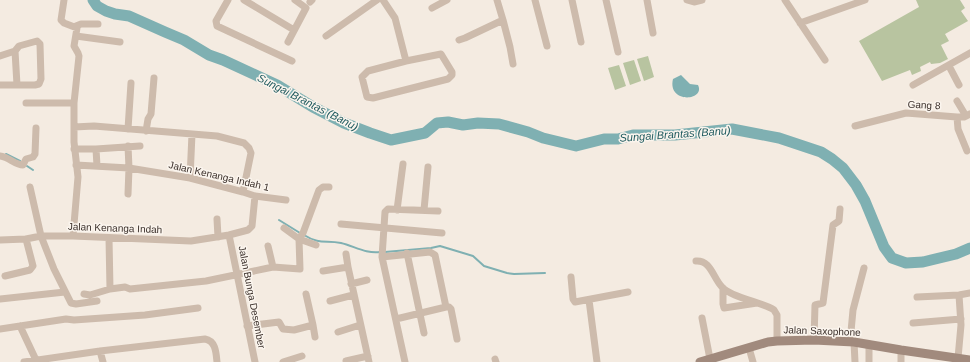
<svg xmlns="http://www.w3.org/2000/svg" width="970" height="362" viewBox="0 0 970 362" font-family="Helvetica,sans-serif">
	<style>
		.green { fill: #b8c4a0 }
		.water { fill: #7fb0b2 }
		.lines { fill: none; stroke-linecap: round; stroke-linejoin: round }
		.stream { stroke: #7fb0b2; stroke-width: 2 }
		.river { stroke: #7fb0b2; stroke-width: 11 }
		.street { stroke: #cdbbac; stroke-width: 7 }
		.secondary { stroke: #a18a7d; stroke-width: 9 }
		.labels { text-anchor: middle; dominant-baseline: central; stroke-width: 3; stroke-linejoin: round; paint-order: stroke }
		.street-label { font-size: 10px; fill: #3b302b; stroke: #fbf5ee }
		.water-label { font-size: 11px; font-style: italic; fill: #1f5a5e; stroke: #fbf5ee }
	</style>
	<rect width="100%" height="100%" fill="#f4ebe1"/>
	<path class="green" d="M 916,0 L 960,0 L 965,8 L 961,11 L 968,21 L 945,34 L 949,41 L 941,45 L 948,59 L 940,63 L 931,64 L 930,62 L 920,67 L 921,71 L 912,75 L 910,70 L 882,81 L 859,41 L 919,7 Z
		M 648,56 L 654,77 L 644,81 L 637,59 Z
		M 634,60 L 641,81 L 630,85 L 623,63 Z
		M 619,65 L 626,86 L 615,90 L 608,68 Z"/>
	<path class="water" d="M 681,75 L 690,84 L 698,85 C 706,101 667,104 673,79 Z"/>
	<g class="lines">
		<path class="stream" d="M 6,154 L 20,161
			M 27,166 L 33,170
			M 279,220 L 300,233
			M 304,235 C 320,245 325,240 341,243 C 354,246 366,254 380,252
			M 385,252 L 431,248 L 440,246 L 473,256 L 484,266 L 507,273 L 514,274 L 545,273"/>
		<path class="river" d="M 93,0 L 97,6 L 106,11 L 115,14 L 129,16 L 165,32 L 184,40 L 209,55 L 223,60 L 277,85 L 313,107 L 344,123 L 370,133 L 391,140 L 425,133 L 437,123 L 448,122 L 463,125 L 478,123 L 499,124 L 528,132 L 543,138 L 576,146 L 604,139 L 618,139 L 633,135 L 675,135 L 732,129 L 779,138 L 821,152 L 832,159 L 843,168 L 856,185 L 865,201 L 884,247 L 892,258 L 906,263 L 923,262 L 956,254 L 970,248"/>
		<path class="street" d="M 64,0 L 61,20 L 64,23 L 77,28 L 74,46 L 78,53 L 79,56 L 74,103 L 74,142 L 78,177 L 73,236
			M 228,0 L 216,21 L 217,26 L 292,61
			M 244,0 L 294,30
			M 383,0 L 395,18 L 406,61
			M 535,0 L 547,46
			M 572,0 L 581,42
			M 606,0 L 618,52
			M 647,0 L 653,33
			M 687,0 L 694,2 L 702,0
			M 785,0 L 825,60
			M 310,2 L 312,0
			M 432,8 L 447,0
			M 503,20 L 510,47 L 513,64
			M 800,23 L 865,0
			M 76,26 L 81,24 L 98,24
			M 76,36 L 120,42
			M 326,36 L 377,0
			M 459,40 L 465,38 L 503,20 L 497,0
			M 288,42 L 306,8 L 295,0
			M 15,51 L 17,85
			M 441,54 L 452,72 L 452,75 L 448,79 L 373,98 L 367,97 L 362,77 L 368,71 L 406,61 Z
			M 0,56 L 15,51 L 19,46 L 37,41 L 40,44 L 41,79 L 39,84 L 35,85 L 0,85
			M 949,66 L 959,85
			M 913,85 L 970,53
			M 957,101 L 966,116
			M 26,103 L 74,103
			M 957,117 L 958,129 L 967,151
			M 855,126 L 906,113 L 957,117 L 964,117 L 970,114
			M 74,127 L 94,126 L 217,136 L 244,143 L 249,148 L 251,153 L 243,192
			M 128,129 L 131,83
			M 146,131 L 148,119 L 151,114 L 154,78
			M 128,146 L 129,168 L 128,194
			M 74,149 L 96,149 L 140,146
			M 96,149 L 97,166
			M 0,156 C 9,157 15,165 23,165 L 26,159 L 33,157 L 35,154 L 36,128
			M 76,165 L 129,168 L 190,178 L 243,192 L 255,196 L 286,200
			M 190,178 L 192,134
			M 30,187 L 41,236 L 54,269 L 71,303 L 76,304 L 97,301
			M 397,210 L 403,164
			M 424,210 L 428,167
			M 217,219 L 218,237
			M 341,224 L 442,233
			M 229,235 L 255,362
			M 109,238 L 110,289
			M 0,240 L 26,239 L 41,236 L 73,236 L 191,241 L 229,235 L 248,230 L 252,226 L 255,196
			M 316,245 L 299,239 L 303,233 L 319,190 L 323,187 L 329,187
			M 268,246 L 273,267
			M 407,253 L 424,333
			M 346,254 L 348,267
			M 382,257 L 430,252 L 435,255 L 446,307 L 449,307 L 451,309 L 457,339
			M 696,261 C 711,260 713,278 722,287 C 732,298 762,302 774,310 L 777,315 L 777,341
			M 323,271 L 348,267 L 369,362
			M 5,276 L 30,270 L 33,266 L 26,239
			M 571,277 L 573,299 L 575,302 L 628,292
			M 351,284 L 367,280
			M 723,288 L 723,304 L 724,308 L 757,303
			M 84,294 L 90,295 L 110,289 L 125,287 L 130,289 L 206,281 L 273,267 L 300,269 L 299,239 L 284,228
			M 917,297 L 959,295 L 970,293
			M 0,299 L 65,292
			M 589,300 L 597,362
			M 330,301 L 353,295
			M 702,318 L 710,359
			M 396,319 L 446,307
			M 913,323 L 961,319
			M 313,325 L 315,337
			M 20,326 L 36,360
			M 247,326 L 279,322 L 283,329 L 294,330 L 313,325 L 306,294
			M 0,329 L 66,319 L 74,320 L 145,315 L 198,308
			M 338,332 L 360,325
			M 814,340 L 815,305 L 823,303 L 833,225 L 839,221 L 840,209
			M 850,342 L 853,310 L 864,268
			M 854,342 L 855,362
			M 869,344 L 869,362
			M 749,348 L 753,362
			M 901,350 L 901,362
			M 100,351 L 103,362
			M 958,358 L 961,325 L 959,295
			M 495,359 L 496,362
			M 346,361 L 368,356
			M 24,362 L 100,351 L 205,339 C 216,341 216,353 217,362
			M 283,362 L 302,356
			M 405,362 L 382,257 L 385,212 L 388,209 L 438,211"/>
		<path class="secondary" d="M 700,362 L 768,342 L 777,341 L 814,340 L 854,342 L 901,350 L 970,360"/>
	</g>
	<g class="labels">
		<g class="street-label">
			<text transform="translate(924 105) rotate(3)">Gang 8</text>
			<text transform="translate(219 176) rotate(13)">Jalan Kenanga Indah 1</text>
			<text transform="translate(115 228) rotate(2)">Jalan Kenanga Indah</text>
			<text transform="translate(252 297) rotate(79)">Jalan Bunga Desember</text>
			<text transform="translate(822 331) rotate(2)">Jalan Saxophone</text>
		</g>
		<g class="water-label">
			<text transform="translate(308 102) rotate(27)">Sungai Brantas (Banu)</text>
			<text transform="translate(675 134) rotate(-4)">Sungai Brantas (Banu)</text>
		</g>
	</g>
</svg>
